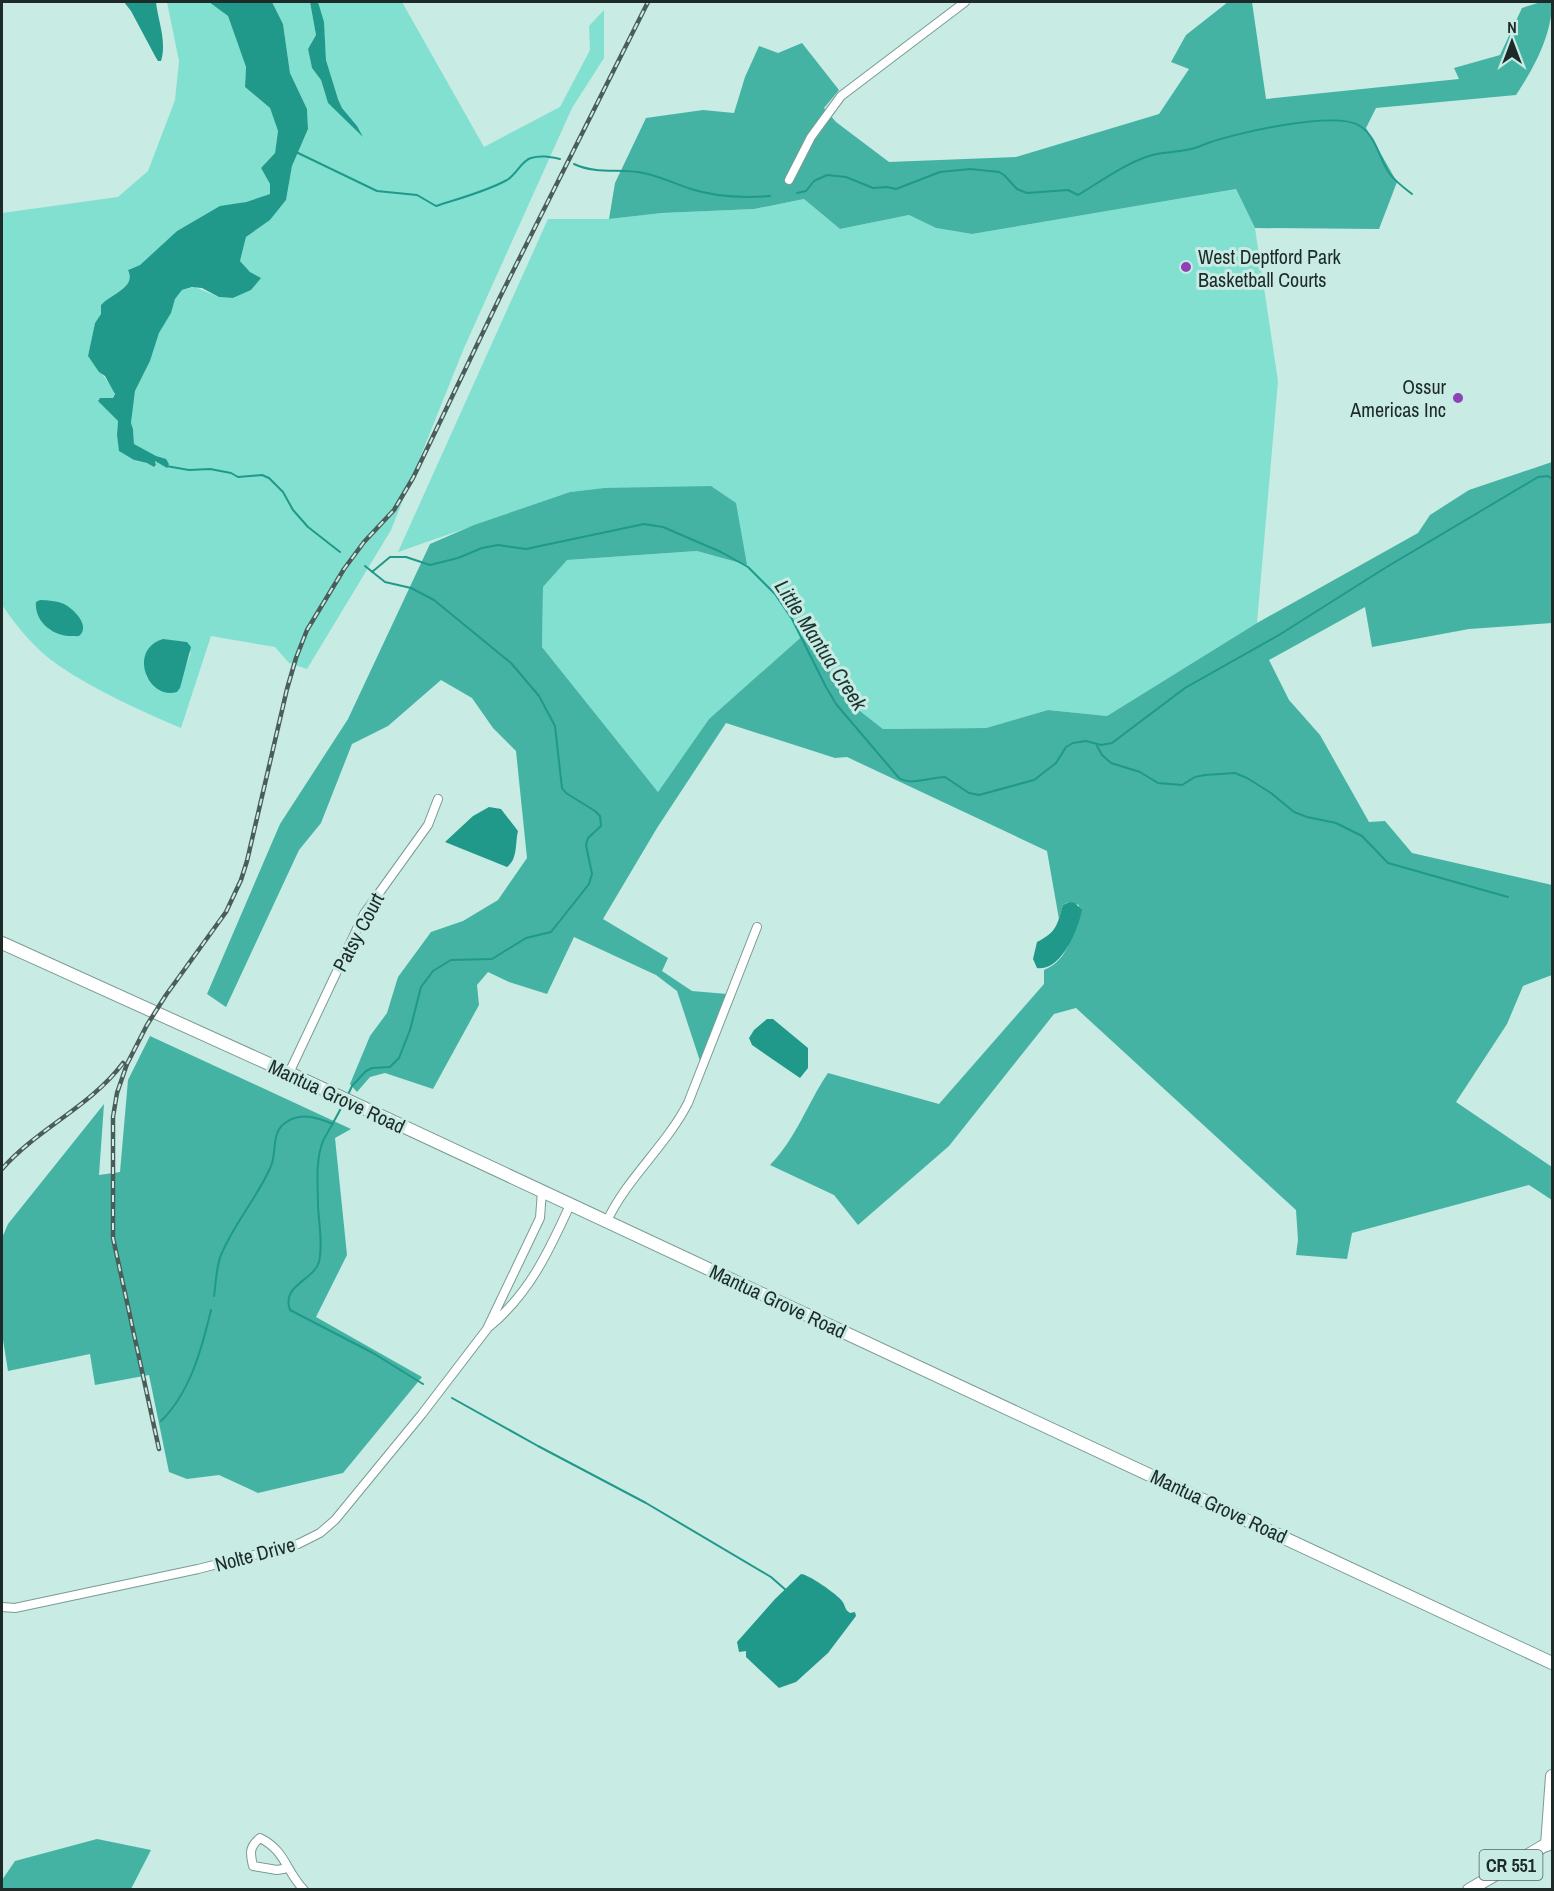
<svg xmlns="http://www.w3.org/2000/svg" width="1554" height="1891" viewBox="0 0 1554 1891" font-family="'Archivo Narrow',sans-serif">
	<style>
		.green { fill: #82e0d0; fill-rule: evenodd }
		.forest { fill: #44b3a3 }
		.water { fill: #20998a }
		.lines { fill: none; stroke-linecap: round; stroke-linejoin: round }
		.stream { stroke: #20998a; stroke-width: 2 }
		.minor-casing { stroke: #7a9b94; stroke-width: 10 }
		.secondary-casing { stroke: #7a9b94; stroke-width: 14 }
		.primary-casing { stroke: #7a9b94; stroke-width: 14 }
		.minor { stroke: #fff; stroke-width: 8 }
		.secondary { stroke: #fff; stroke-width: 12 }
		.primary { stroke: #fff; stroke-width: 12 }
		.rail-casing { stroke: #4a5d5a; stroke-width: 4.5 }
		.rail { stroke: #c8ebe4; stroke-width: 2; stroke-dasharray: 7; stroke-linecap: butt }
		.poi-dot { fill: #8d43b4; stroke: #c8ebe4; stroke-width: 2 }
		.labels { text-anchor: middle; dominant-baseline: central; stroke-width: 6; stroke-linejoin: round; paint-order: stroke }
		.shield { fill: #c8ebe4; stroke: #506460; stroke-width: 1.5 }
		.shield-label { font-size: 18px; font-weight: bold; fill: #1d2a28 }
		.poi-label { font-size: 20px; fill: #1d2a28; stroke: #c8ebe4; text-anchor: start }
		.street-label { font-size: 20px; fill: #1d2a28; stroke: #c8ebe4 }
		.water-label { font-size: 21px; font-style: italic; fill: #1d3531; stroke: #c8ebe4 }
	</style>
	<rect width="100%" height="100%" fill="#c8ebe4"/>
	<path class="green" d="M 167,2 L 209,2 L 228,16 L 246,67 L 245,87 L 270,108 L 278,131 L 275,153 L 261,168 L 270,184 L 270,194 L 246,202 L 220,207 L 177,231 L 140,265 L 129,269 C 135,287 115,293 104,302 L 101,306 L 101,314 L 95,323 L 88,356 C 97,369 107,379 115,392 L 113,398 L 100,398 L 98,400 L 118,421 L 117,435 L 120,451 L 136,461 L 147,463 L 154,467 L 156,466 L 156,461 L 167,468 L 169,464 L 167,461 L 156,457 L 134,444 L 133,429 L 131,423 L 135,391 L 150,361 L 159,333 L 169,316 L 175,299 L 182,290 L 195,287 L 219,297 L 233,298 L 251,290 L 260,278 L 250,272 L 240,261 L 246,237 L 270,220 L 286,200 L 292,166 L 308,129 L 307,109 L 290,73 L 283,24 L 272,2 L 310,2 L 316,35 L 308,49 L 312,68 L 321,80 L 328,103 L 361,134 L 342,108 L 338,99 L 326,60 L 324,29 L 318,2 L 402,2 L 484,147 L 560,107 L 590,50 L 589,26 L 604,10 L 604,58 L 572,108 L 464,348 L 391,530 L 307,669 L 289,663 L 275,647 L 211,636 L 181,728 C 139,710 96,691 58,665 C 36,650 17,627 2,605 L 2,213 L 118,197 L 148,171 L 175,100 L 179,61 ZM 191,652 L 177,692 L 147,678 L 144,664 Z
		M 1236,189 L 1255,228 L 1278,381 L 1257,623 L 1107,716 L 1048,710 L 986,728 L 883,729 L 847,701 L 808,631 L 709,719 L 658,792 L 542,647 L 543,587 L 566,560 L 697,551 L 746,565 L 633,489 L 604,488 L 570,492 L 398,552 L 548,219 L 609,219 L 662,213 L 754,209 L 804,199 L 840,229 L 909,215 L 936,228 L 972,234 Z"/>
	<path class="forest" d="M 1228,2 L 1252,2 L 1266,99 L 1459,79 L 1454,68 L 1500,55 L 1522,8 L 1541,2 L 1552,2 C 1552,35 1534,68 1516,95 L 1376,108 L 1366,128 L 1397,182 L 1379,229 L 1255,228 L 1236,189 L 972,234 L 936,228 L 909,215 L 840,229 L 804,199 L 754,209 L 662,213 L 609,219 L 615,183 L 646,118 L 703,110 L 734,113 L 745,77 L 759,46 L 778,53 L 802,43 L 839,90 L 824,108 L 836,122 L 889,162 L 1016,157 L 1159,114 L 1189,69 L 1171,62 L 1186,35 Z
		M 1552,462 L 1552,623 L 1469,629 L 1372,647 L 1365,607 L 1269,660 L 1289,700 L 1320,735 L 1369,822 L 1385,821 L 1412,853 L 1552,885 L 1552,975 L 1523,986 L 1507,1024 L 1456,1102 L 1552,1167 L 1552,1200 L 1529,1185 L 1352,1233 L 1347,1259 L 1296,1255 L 1298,1240 L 1296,1210 L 1076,1008 L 1054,1014 L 949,1146 L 858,1225 L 834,1195 L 770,1165 C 796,1139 808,1102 828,1073 L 939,1104 L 1044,984 L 1044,970 C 1070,960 1075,928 1079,905 L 1068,902 L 1063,905 L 1059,919 L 1047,851 L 847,757 L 835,758 L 726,723 L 657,828 L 603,919 L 668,958 L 662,971 L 692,991 L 727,994 L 700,1061 L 677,991 L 656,975 L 574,937 L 547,994 L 509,982 L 488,972 L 477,985 L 479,1005 L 433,1089 L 385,1073 L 370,1077 L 357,1092 L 350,1084 L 370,1036 L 387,1013 L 398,977 L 431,932 L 463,921 L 498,900 L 527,858 L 516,751 L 493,728 L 472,698 L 441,680 L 388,726 L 352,744 L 321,823 L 299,850 L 226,1007 L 207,994 L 280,824 L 348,719 L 430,544 L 474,525 L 570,492 L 604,488 L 711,486 L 736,503 L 747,565 L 697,551 L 567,560 L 543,587 L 542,647 L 658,792 L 709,719 L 808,631 L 847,701 L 883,729 L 986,728 L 1048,710 L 1107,716 L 1257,623 L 1418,533 L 1430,515 L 1469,490 Z
		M 150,1036 L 351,1129 L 335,1138 L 347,1255 L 316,1317 L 422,1377 L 343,1473 L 258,1493 L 219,1475 L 187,1479 L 169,1472 L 149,1375 L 95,1385 L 90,1354 L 8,1371 L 3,1340 L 2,1340 L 2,1238 L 8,1224 L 104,1104 L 99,1175 L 120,1172 L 128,1080 Z
		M 97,1839 L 151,1850 L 131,1889 L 2,1889 L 2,1880 L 15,1861 Z"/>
	<path class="water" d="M 124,2 L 156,2 C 158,21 167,41 161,61 L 158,61 L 155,56 L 131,11 Z
		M 209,2 L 272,2 L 283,24 L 290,73 L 307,109 L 308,129 L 292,166 L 286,200 L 270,220 L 246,237 L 240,261 L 250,272 L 261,278 L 251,290 L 233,298 L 219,297 L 202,288 L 192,287 L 182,290 L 175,299 L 171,313 L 159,333 L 150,361 L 135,391 L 131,423 L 133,429 L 134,444 L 156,456 L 166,459 L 169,464 L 167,468 L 155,461 L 156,465 L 154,467 L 147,463 L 134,460 L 119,451 L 117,435 L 118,421 L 98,401 L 100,398 L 113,398 L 115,394 L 105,376 L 99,372 L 88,356 L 95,323 L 101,314 L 101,305 L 104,302 C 115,293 136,286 128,270 L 140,265 L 177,231 L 220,206 L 246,202 L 270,194 L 270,184 L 261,168 L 275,153 L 278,131 L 270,108 L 245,87 L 246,67 L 228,16 Z
		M 310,2 L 318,2 L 324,22 L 326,60 L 338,99 L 342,108 L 357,126 L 363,137 L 328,103 L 321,80 L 312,68 L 308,49 L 316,35 Z
		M 40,600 C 48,600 57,601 64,604 C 72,608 89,623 81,634 C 79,637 77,636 73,636 C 54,637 34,622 36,602 Z
		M 163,639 L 187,642 L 191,647 L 180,688 L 177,692 C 148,701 127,650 163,639 Z
		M 489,807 L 501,809 L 518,831 C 515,843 518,859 507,867 L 445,842 L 473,816 Z
		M 1069,902 L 1075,903 L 1082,910 C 1078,930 1061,972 1037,968 L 1033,959 L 1037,942 C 1057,932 1057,925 1063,905 Z
		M 767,1019 L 773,1019 L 808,1048 L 808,1068 L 800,1078 L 752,1045 L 749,1038 L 754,1030 Z
		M 801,1574 C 808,1574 837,1594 842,1601 C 846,1606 844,1609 850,1613 L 855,1612 L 856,1616 L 828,1653 L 796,1682 L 779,1688 L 746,1657 L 746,1651 L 739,1652 L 737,1642 L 775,1599 Z"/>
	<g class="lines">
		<path class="stream" d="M 296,152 L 377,191 L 417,195 L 436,206 C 460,198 485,192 507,180 C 517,174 521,161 531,158 C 541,155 550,157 560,159
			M 574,164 C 597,175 620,168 643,173 C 660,176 675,184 691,189 C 716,197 744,198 770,196
			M 797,193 L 806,191 L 814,181 L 827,175 L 846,177 L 873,188 L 887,187 L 896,189 L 940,172 L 970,169 L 999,172 L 1004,175 L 1017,189 L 1027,193 L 1068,190 L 1078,195 C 1100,182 1121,166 1146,157 C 1161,151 1176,153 1191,149 C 1197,148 1202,145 1208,143 C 1236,133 1336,110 1360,126 C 1376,136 1379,158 1389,173 C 1395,181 1404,188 1412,194
			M 166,466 L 189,470 L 210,469 L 231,473 L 238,477 L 262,475 L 269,478 L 283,492 L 293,510 L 308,527 L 340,552
			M 372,572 L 390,557 L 406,557 L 430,565 L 458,558 L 482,548 L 498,545 L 526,549 L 644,524 L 663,527 L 721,552 L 748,567 L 775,594 L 792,619 L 826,687 L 836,704 L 899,778 C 911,786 931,777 945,777 L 969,793 L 979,795 L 1034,780 L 1056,763 L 1066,747 L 1073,743 L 1086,741 L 1101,745 L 1112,743 L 1185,688 L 1279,635 L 1385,568 L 1538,477 L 1548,476 L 1552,479
			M 1097,746 L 1102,755 L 1111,763 L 1140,772 L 1158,783 L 1182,785 L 1195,777 L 1205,775 L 1235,773 L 1247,778 L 1271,793 L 1294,812 L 1307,817 L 1336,823 L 1362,836 L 1388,863 L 1508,897
			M 347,1097 L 352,1086 L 366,1071 L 372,1068 L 390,1067 L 399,1058 L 410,1030 L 421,987 L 433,971 L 451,960 L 492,959 L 526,938 L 551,932 L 589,884 L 592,874 L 586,845 L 588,838 L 601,826 L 600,816 L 595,811 L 566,793 L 562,788 L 555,726 L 539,696 L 511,663 L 434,600 L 411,588 L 385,582 L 365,566
			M 343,1104 C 337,1117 329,1129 323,1141 C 315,1161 318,1186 318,1206 C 319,1224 323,1245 319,1262 C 313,1281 281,1285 290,1310 L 373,1353 L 423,1384
			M 214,1296 C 216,1283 216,1267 221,1255 C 234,1223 258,1197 271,1166 C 277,1151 271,1133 285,1123 C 300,1112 316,1117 333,1124
			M 452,1398 L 538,1446 L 646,1503 L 771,1577 L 787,1591
			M 161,1421 C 190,1393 202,1348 211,1310"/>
		<g class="minor-casing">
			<path id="minor" d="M 789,180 L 811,137 L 841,96 L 965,2
				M 289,1073 L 364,914 L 428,825 L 438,799
				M 607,1221 C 627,1178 666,1146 688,1103 L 757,927
				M 489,1327 C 529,1294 549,1251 570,1205
				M 2,1607 L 15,1608 L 198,1569 L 298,1544 L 320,1533 L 335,1520 L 422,1414 L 487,1329 L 540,1218 L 542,1191
				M 288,1868 L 277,1870 L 253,1866 C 250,1853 249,1847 260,1838 C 286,1851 285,1870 304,1890"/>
		</g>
		<g class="secondary-casing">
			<path id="secondary" d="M 2,943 L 289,1073 L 1552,1663
				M 1547,1845 L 1552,1776"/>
		</g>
		<g class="primary-casing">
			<path id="primary" d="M 1469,1890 L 1552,1841"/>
		</g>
		<use href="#minor" class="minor"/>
		<use href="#secondary" class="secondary"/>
		<use href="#primary" class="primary"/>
		<g class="rail-casing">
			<path id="rail" d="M 2,1169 C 38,1128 90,1107 123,1063
				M 159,1449 L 113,1238 L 113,1117 L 117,1093 L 127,1064 L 147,1025 L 166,995 L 226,912 L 241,880 L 247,861 L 287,689 L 296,658 L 307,630 L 344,569 L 364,542 L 394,510 L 413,478 L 500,297 L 648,2"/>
		</g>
		<use href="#rail" class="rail"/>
	</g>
	<g class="poi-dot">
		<circle cx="1186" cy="267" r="6"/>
		<circle cx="1458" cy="398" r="6"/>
	</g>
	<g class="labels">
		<rect class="shield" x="1479.5" y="1850" width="63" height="30" rx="4.5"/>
		<g class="shield-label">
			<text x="1511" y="1865">CR 551</text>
		</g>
		<g class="poi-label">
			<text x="1198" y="256">West Deptford Park<tspan x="1198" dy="23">Basketball Courts</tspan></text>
			<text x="1446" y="386" text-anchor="end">Ossur<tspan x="1446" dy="23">Americas Inc</tspan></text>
		</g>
		<g class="street-label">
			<text transform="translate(358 932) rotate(-62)">Patsy Court</text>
			<text transform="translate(337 1096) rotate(25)">Mantua Grove Road</text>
			<text transform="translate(778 1301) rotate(25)">Mantua Grove Road</text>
			<text transform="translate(1219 1506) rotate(25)">Mantua Grove Road</text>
			<text transform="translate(255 1554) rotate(-15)">Nolte Drive</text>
		</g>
		<g class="water-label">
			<text transform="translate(821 645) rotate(57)">Little Mantua Creek</text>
		</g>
	</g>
	<rect width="1554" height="1891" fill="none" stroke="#1d2a28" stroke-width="6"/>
	<g transform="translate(1512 42)" stroke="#c8ebe4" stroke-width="4.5" paint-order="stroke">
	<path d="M0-4.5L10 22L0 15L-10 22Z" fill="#1d2a28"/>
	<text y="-9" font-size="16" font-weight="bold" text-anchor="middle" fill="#1d2a28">N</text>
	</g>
</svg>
